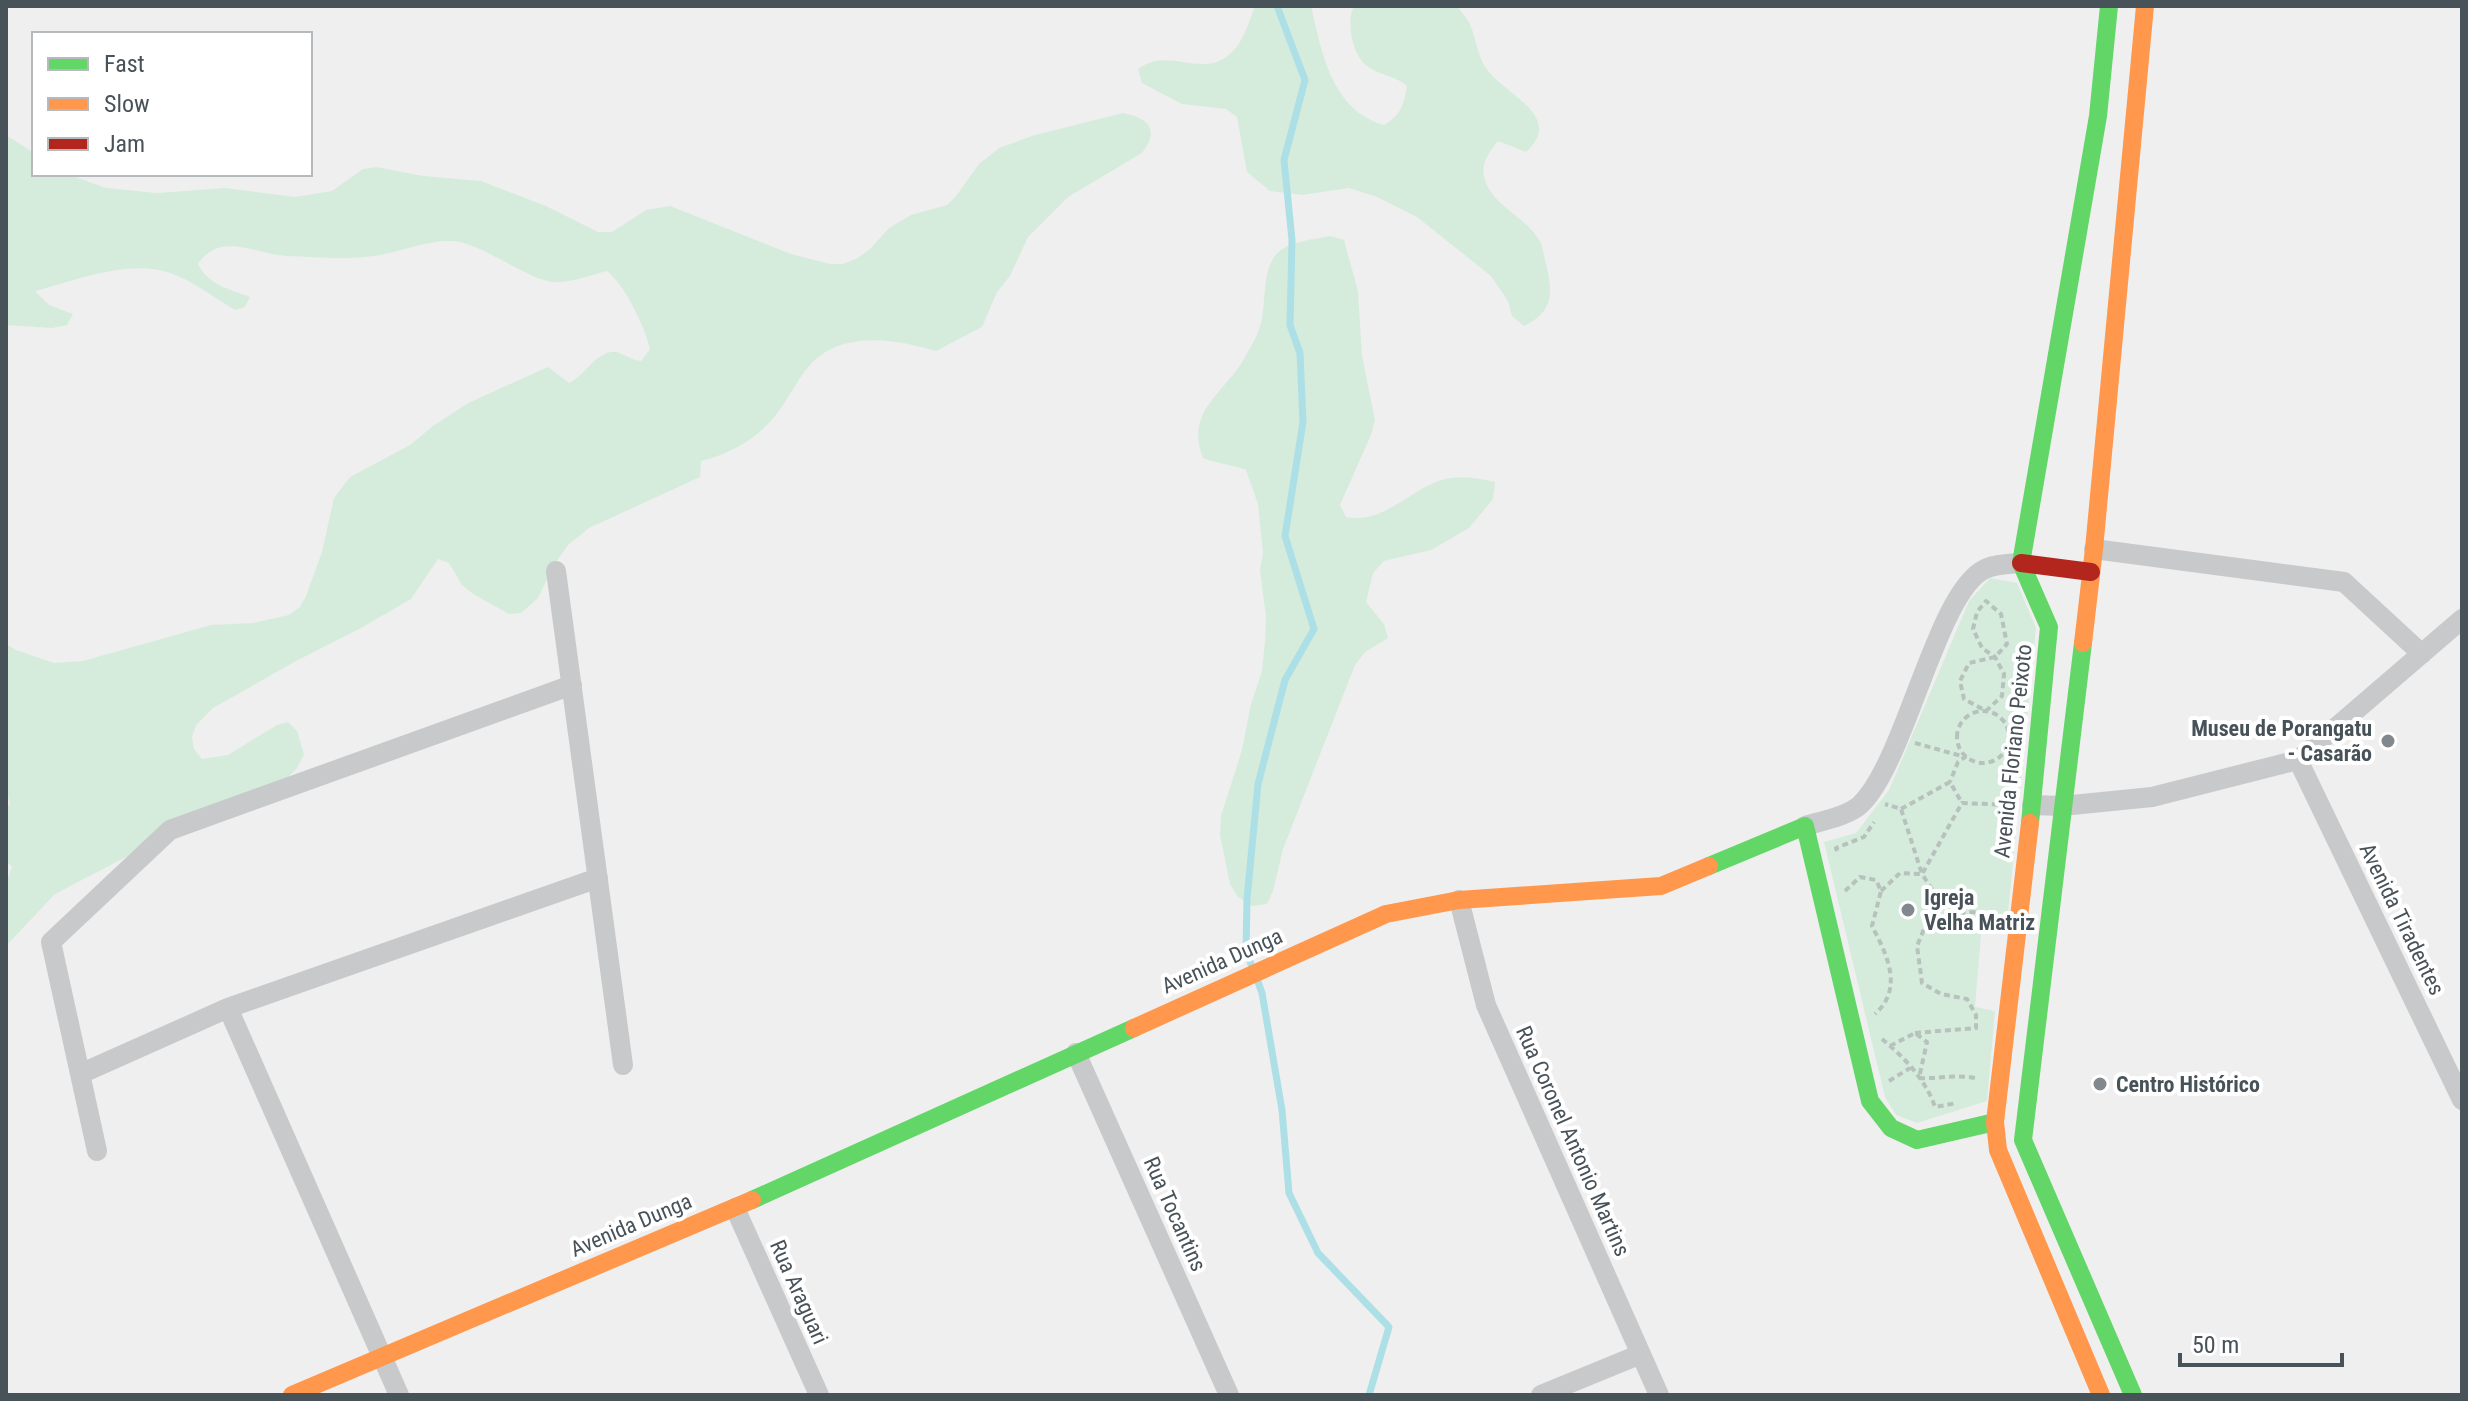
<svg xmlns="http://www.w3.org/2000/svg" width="2468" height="1401" viewBox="0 0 2468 1401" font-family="'Roboto Condensed',sans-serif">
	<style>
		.green { fill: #d5ecdc }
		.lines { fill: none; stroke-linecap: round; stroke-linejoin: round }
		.stream { stroke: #addfe7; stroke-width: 7 }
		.path { stroke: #b7c1bd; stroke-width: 4; stroke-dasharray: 6 4; stroke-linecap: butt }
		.street { stroke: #c7c9ca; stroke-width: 20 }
		.fast { stroke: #63d668; stroke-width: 18 }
		.slow { stroke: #ff974d; stroke-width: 18 }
		.jam { stroke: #b3261e; stroke-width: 18 }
		.poi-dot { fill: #82898e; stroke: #fff; stroke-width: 3 }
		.labels { text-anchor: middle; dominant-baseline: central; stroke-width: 8; stroke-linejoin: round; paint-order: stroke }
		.poi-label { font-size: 22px; font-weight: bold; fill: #485259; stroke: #fff; text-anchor: start }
		.street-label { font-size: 22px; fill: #485259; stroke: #fff }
	</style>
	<rect width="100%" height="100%" fill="#efefef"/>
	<path class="green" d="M 1255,6 L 1311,6 C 1322,52 1331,110 1384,125 C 1401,115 1404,105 1407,86 C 1394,75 1378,75 1367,66 C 1352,55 1346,20 1354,6 L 1457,6 C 1462,13 1468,19 1471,27 C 1476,39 1478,57 1486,68 C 1504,95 1566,116 1526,152 L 1498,141 C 1488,153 1480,165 1485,180 C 1493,206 1526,217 1539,240 C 1543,246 1544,257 1546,264 C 1553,293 1554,311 1524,326 L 1512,316 L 1508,301 L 1491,276 L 1417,217 L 1377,197 L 1349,188 L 1302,195 L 1270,191 L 1247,172 L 1237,117 L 1226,109 L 1182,104 L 1142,83 L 1138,69 C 1170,45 1204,82 1233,51 C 1244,40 1249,21 1255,6 Z
		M 1123,113 C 1149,118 1160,130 1142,153 L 1068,197 L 1028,237 L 1010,276 L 997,292 L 982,327 L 936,351 C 899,340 850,331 817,358 C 801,372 793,391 781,408 C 762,436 733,453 701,461 L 700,477 L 589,528 L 568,545 L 554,565 L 538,598 L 521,613 L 509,614 L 473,594 L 462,585 L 449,563 L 438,559 L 411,599 L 361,628 L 296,661 L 213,708 L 196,725 L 192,737 L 194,749 L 202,759 L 228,755 L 277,725 L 288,722 L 297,731 L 304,754 L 297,768 L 280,786 L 171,822 L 126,857 L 55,894 L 6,946 L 6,883 L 12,867 L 6,861 L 6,807 L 10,804 L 6,789 L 6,644 L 16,650 L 54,663 L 83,661 L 211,625 L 253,623 L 289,615 L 300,607 L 306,596 L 322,552 L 334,498 L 350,477 L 410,445 L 433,426 L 468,403 L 548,367 L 569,383 C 584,376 594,355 611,352 C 620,350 630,360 641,361 L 650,349 C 645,327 625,285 607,271 C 592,275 575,281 559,282 C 532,285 485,243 452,241 C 425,240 399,253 373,256 C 345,260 316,257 288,256 C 256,255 220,230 198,264 C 208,285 229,289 250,297 L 245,307 L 235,310 C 213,297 188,277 163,271 C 122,261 75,281 35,291 L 49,305 L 73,314 L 67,325 L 52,328 L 6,325 L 6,135 L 34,153 L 34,174 L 67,174 L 106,188 L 157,193 L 225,188 L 295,197 L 332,191 L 363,169 L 376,167 L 423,176 L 481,181 L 546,206 L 598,232 L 612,232 L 646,210 L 670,206 L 791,254 L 830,264 L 843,264 L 856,259 L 870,249 L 889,228 L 911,215 L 947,205 L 956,196 L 979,164 L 999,148 L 1035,135 Z
		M 1330,236 L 1344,240 L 1358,291 L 1362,356 L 1375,420 L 1371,435 L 1340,505 L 1346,517 C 1383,524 1407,492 1439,481 C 1458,474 1476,478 1495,482 L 1493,499 L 1469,528 L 1431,550 L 1384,561 L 1373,573 L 1366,602 L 1384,624 L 1388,638 L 1365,652 L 1355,665 L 1283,849 L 1273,891 L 1267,904 L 1252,906 L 1238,897 L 1230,884 L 1220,835 L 1221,816 L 1242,750 L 1251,704 L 1262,671 L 1265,641 L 1266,617 L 1260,570 L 1263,553 L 1258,504 L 1246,470 C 1231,464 1217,464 1203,458 C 1184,410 1226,393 1245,357 C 1251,347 1258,334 1261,323 C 1266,303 1262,276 1274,257 C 1285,241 1313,240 1330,236 Z
		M 1990,578 L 2017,583 L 2036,628 L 2007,923 L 1982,923 L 1975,1007 L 1995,1011 L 1987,1101 L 1917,1123 L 1896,1115 L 1885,1097 L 1824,842 L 1856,833 L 1889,790 L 1969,601 Z"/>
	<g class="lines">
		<path class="stream" d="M 1252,967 L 1246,950 L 1247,899 L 1258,784 L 1285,680 L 1314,629 L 1285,536 L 1303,422 L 1300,353 L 1290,325 L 1292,240 L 1284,160 L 1305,80 L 1277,6
			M 1257,979 L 1262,993 L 1282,1110 L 1289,1193 L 1318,1253 L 1389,1327 L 1369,1395"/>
		<path class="path" d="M 1995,657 L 1969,663 L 1960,681 L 1964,699 L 1986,711 L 2002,696 L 2004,674 L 1995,657 L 1982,648 L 1973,629 L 1977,612 L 1986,601 L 2001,614 L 2007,644 L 1995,657
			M1957 737a26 26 0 1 1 52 0a26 26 0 1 1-52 0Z
			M 1915,743 L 1965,757 L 1958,762 L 1950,782
			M 1901,809 L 1950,782 L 1962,803
			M 1837,851 L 1836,848 L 1864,837 L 1874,822
			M 1845,891 L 1860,877 L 1876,880 L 1881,891 L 1872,926 C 1887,955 1904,988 1875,1014
			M 1881,891 L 1900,873 L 1922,874 L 1901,809 L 1885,804
			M 1930,918 C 1957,916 1966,908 1994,915
			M 1915,1033 L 1976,1028 L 1976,1015 L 1967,999 L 1941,994 L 1922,983 L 1917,946 L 1937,897 L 1922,874 L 1962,803 L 2008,805
			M 1882,1039 C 1904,1057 1926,1080 1935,1107 L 1957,1103
			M 1890,1046 L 1915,1033 L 1927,1042 L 1919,1078
			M 1919,1078 C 1938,1079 1956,1074 1975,1078
			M 1889,1081 L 1910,1068"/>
		<path class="street" d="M 2094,549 L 2344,582 L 2422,654
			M 556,571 L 623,1065
			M 2298,760 L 2462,1100
			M 2032,805 L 2062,806 L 2152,797 L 2298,760 L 2462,619
			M 1805,826 C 1821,821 1849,816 1861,804 C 1906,760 1937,591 1985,569 C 1995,564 2009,564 2021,563
			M 1459,900 L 1486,1005 L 1659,1395
			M 228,1008 L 399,1395
			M 1076,1053 L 1229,1395
			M 80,1074 L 228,1008 L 598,878
			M 97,1151 L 51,942 L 170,830 L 572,685
			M 735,1208 L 819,1395
			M 1541,1395 L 1641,1354"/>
		<path class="fast" d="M 2083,643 L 2023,1140 L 2133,1395
			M 2030,823 L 2049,627 L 2021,563 L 2098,116 L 2109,6
			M 1709,866 L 1805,826 L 1870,1101 L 1891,1128 L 1917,1140 L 1995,1122
			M 752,1200 L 1134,1028"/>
		<path class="slow" d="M 2083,643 L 2094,549 L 2145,6
			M 2030,823 L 1995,1122 L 1998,1150 L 2101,1395
			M 1134,1028 L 1386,914 L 1459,900 L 1661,886 L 1709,866
			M 292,1395 L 752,1200"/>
		<path class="jam" d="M 2021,563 L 2091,572"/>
	</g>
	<g class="poi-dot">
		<circle cx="2388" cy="741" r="8"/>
		<circle cx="1908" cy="910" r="8"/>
		<circle cx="2100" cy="1084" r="8"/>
	</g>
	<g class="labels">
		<g class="poi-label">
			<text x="2372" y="728" text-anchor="end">Museu de Porangatu<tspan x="2372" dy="25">- Casarão</tspan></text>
			<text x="1924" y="897">Igreja<tspan x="1924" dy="25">Velha Matriz</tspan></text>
			<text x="2116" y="1084">Centro Histórico</text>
		</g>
		<g class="street-label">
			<text transform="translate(2013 751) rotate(-84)">Avenida Floriano Peixoto</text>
			<text transform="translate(2402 919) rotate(64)">Avenida Tiradentes</text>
			<text transform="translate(1222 961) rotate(-24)">Avenida Dunga</text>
			<text transform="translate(1573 1141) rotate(66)">Rua Coronel Antonio Martins</text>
			<text transform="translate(1175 1214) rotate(66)">Rua Tocantins</text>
			<text transform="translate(631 1225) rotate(-23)">Avenida Dunga</text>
			<text transform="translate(799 1292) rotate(66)">Rua Araguari</text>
		</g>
	</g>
	<rect width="2468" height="1401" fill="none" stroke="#485259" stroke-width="16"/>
	<rect x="32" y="32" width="280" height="144" fill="#ffffff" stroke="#b6babd" stroke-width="2"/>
	<rect x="48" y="58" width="40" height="12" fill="#63d668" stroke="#b6babd" stroke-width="2"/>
	<text x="104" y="72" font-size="24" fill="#485259">Fast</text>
	<rect x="48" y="98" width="40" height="12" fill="#ff974d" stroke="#b6babd" stroke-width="2"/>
	<text x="104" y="112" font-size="24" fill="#485259">Slow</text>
	<rect x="48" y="138" width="40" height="12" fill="#b3261e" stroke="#b6babd" stroke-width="2"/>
	<text x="104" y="152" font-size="24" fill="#485259">Jam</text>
	<path d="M2180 1353v12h162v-12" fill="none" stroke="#485259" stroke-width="4"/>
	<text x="2192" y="1353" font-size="24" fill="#485259" stroke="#ffffff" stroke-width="6" paint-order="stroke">50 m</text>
</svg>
